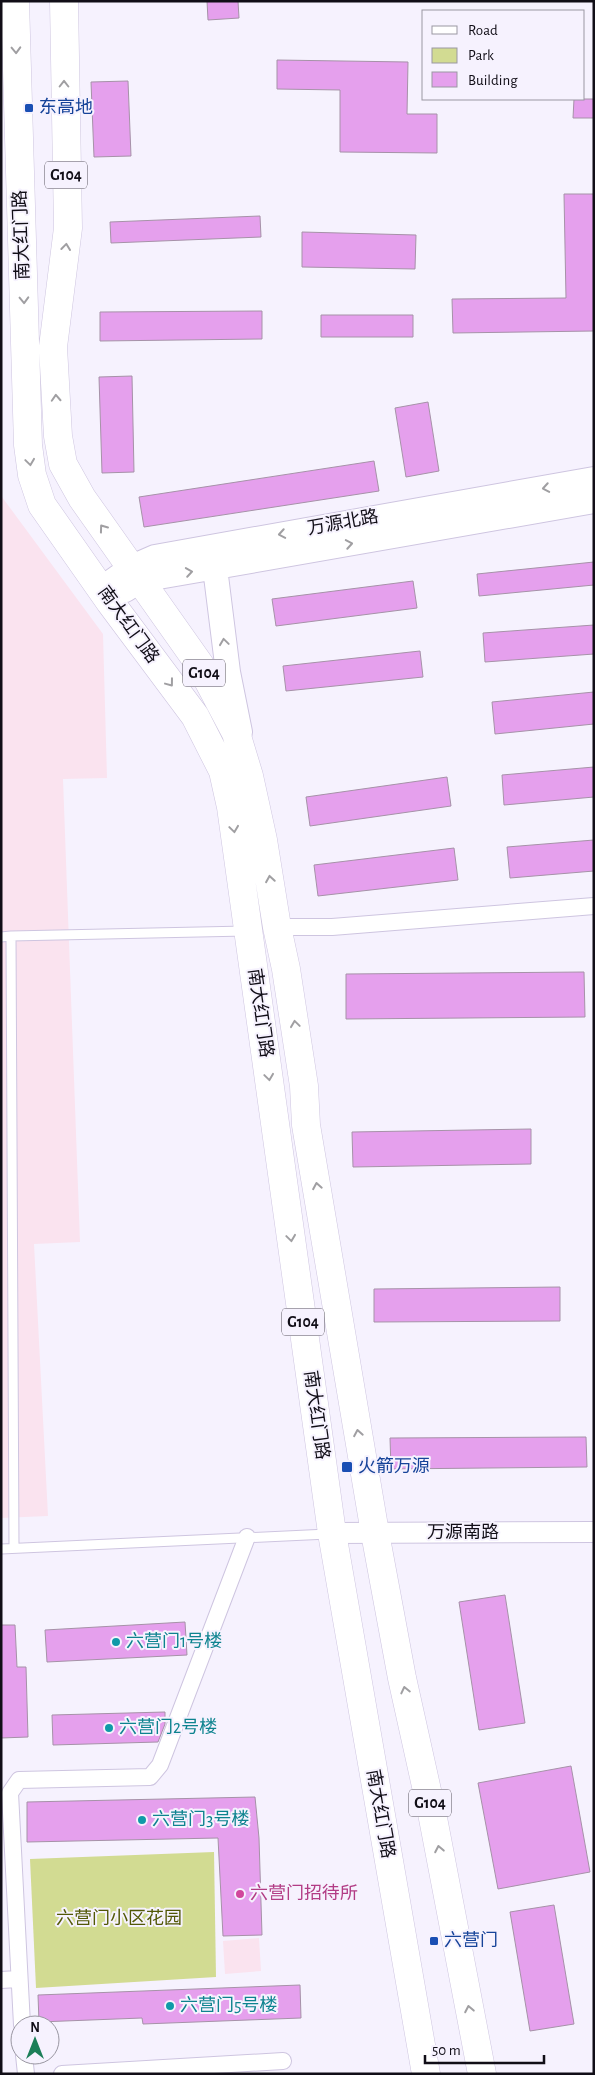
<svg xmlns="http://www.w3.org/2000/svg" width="595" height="2075" viewBox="0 0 595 2075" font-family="'Alegreya Sans','Noto Sans SC',sans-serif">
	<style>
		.industrial { fill: #fae3ef }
		.green { fill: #d2db92 }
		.building { fill: #e5a0ed; stroke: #a692a8 }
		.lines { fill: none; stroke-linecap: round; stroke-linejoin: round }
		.service-casing { stroke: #cec5e0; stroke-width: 11 }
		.minor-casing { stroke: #cec5e0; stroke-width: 18 }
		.tertiary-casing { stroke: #cec5e0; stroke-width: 22 }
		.secondary-casing { stroke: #cec5e0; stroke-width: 26 }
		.trunk-casing { stroke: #cec5e0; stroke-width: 29 }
		.service { stroke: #fff; stroke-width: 9 }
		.minor { stroke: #fff; stroke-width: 16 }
		.tertiary { stroke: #fff; stroke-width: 20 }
		.secondary { stroke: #fff; stroke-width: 24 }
		.trunk { stroke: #fff; stroke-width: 28 }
		.oneway { stroke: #a09fa2 }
		.transit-dot { fill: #1a4fb4; stroke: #f6f2fe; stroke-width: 2 }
		.culture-dot { fill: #0f9aa8; stroke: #f6f2fe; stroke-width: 2 }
		.hotel-dot { fill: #d1479c; stroke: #f6f2fe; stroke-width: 2 }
		.labels { text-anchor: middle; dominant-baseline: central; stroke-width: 4; stroke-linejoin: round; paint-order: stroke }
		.shield { fill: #f6f2fe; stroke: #56525c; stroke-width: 1 }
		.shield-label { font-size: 16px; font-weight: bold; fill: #110e17 }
		.transit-label { font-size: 18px; fill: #164399; stroke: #f6f2fe; text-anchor: start }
		.street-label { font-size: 18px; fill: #110e17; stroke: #f6f2fe }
		.culture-label { font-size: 18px; fill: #0d838f; stroke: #f6f2fe; text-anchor: start }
		.hotel-label { font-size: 18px; fill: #b23c85; stroke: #f6f2fe; text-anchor: start }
		.park-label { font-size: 18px; fill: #525807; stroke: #f6f2fe }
	</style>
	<rect width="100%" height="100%" fill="#f6f2fe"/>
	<path class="industrial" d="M 1,468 L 2,497 L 103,634 L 107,778 L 63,779 L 80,1242 L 34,1244 L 48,1516 L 1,1518 Z
		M 259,1938 L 261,1971 L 225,1974 L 223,1941 Z"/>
	<path class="green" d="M 214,1852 L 216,1977 L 36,1988 L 30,1859 Z"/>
	<path class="building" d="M 207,1 L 238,1 L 239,18 L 208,20 Z
		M 277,60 L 408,62 L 407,114 L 437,114 L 437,153 L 340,152 L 340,90 L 277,89 Z
		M 128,81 L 131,156 L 94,157 L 91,82 Z
		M 574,99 L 594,99 L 594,118 L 573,118 Z
		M 564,194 L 594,194 L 594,331 L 453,333 L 452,299 L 566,298 Z
		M 260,216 L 261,237 L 111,243 L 110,222 Z
		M 302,232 L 416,235 L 415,269 L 302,267 Z
		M 262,311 L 262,339 L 100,341 L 100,312 Z
		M 321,315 L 413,315 L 413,337 L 321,337 Z
		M 132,376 L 134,472 L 102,473 L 99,377 Z
		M 428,402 L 439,471 L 406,477 L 395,408 Z
		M 374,461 L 379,491 L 144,527 L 139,497 Z
		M 594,562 L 594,585 L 479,596 L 477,574 Z
		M 413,581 L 417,608 L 276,626 L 272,599 Z
		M 594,625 L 594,654 L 485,662 L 483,633 Z
		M 420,651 L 423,677 L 286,691 L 283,666 Z
		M 594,692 L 594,724 L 495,734 L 492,702 Z
		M 594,767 L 594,797 L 504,805 L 502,775 Z
		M 447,777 L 451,806 L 310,826 L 306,797 Z
		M 594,840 L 594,871 L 510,878 L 507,847 Z
		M 454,848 L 458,880 L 318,896 L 314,865 Z
		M 584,972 L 585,1017 L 346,1019 L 346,974 Z
		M 531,1129 L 531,1164 L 353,1167 L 352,1132 Z
		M 560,1287 L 560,1321 L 374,1322 L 374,1289 Z
		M 586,1437 L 587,1467 L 391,1469 L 390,1438 Z
		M 505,1595 L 525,1723 L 479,1730 L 459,1602 Z
		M 185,1622 L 187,1655 L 47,1662 L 45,1630 Z
		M 1,1625 L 15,1625 L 17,1667 L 26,1667 L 28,1737 L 1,1738 Z
		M 165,1712 L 165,1724 L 158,1742 L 53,1745 L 52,1715 Z
		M 571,1766 L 590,1872 L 498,1889 L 478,1783 Z
		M 255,1797 L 259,1838 L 262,1935 L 223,1936 L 218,1838 L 27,1842 L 27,1802 Z
		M 554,1905 L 574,2024 L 530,2031 L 510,1912 Z
		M 300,1985 L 301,2018 L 143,2024 L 142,2018 L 39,2022 L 38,1995 Z"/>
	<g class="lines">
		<g class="service-casing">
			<path id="service" d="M 11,936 L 246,931
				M 1,937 L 11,936 L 14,1548
				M 1,1549 L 328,1534"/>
		</g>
		<g class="minor-casing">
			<path id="minor" d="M 277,927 L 332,927 L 594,906
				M 1,1980 L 18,1979
				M 22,2025 L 10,1793 L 19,1780 L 150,1777 L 160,1765 L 247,1537
				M 24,2055 L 26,2074
				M 62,2074 L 283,2061"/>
		</g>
		<g class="tertiary-casing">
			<path id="tertiary" d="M 332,1533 L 594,1532"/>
		</g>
		<g class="secondary-casing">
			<path id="secondary" d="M 215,568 L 228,672 L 240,732
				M 101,589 L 132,567 L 155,557 L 594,479
				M 125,590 L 141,580 L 594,501"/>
		</g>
		<g class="trunk-casing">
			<path id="trunk" d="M 15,1 L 28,445 L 32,475 L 42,505 L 110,602 L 195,716 L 223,771 L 231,807 L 332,1533 L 426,2074
				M 64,1 L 68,228 L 53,347 L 58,436 L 63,464 L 82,498 L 200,665 L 236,733 L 249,776 L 263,840 L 277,927 L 286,969 L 304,1086 L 306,1125 L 375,1533 L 402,1678 L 432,1813 L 482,2074"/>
		</g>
		<use href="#service" class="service"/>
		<use href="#minor" class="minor"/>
		<use href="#tertiary" class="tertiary"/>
		<use href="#secondary" class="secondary"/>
		<use href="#trunk" class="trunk"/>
	</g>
	<defs><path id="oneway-chevron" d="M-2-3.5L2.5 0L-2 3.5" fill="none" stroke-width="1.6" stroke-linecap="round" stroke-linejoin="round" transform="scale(1.25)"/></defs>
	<g class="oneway">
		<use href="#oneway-chevron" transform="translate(16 50) rotate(88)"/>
		<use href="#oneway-chevron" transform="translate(64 84) rotate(-90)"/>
		<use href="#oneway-chevron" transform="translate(66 247) rotate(-83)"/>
		<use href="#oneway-chevron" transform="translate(24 300) rotate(88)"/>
		<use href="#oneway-chevron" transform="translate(56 398) rotate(-93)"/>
		<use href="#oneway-chevron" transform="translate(30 462) rotate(82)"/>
		<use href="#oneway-chevron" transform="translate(546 488) rotate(170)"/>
		<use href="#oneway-chevron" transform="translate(103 528) rotate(-126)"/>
		<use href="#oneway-chevron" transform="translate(282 534) rotate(170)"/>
		<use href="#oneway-chevron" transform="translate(349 544) rotate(-10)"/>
		<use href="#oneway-chevron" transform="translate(189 572) rotate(-9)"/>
		<use href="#oneway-chevron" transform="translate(224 642) rotate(-98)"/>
		<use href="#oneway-chevron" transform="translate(170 683) rotate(53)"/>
		<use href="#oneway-chevron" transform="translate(234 829) rotate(82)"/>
		<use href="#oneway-chevron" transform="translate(270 879) rotate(-99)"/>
		<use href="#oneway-chevron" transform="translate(295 1024) rotate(-98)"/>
		<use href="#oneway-chevron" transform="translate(269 1077) rotate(82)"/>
		<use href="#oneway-chevron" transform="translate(317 1186) rotate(-100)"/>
		<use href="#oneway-chevron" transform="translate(291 1238) rotate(82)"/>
		<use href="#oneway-chevron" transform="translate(358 1433) rotate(-100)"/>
		<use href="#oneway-chevron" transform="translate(405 1690) rotate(-103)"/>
		<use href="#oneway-chevron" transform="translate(439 1849) rotate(-101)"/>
		<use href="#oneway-chevron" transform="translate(469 2009) rotate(-101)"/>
	</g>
	<g class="transit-dot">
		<rect x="24" y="103" width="10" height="10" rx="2.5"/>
		<rect x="341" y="1461" width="12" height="12" rx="2.5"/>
		<rect x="429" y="1936" width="10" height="10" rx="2.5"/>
	</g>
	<g class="culture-dot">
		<circle cx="116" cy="1642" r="5"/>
		<circle cx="109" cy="1728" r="5"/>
		<circle cx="142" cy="1820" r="5"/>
		<circle cx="170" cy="2006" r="5"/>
	</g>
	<circle class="hotel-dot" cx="240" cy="1894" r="5"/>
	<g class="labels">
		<g class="shield">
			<rect x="45" y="161.5" width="42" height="27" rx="4"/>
			<rect x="183" y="659.5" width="42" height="27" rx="4"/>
			<rect x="282" y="1308.5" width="42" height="27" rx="4"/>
			<rect x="409" y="1789.5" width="42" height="27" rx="4"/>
		</g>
		<g class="shield-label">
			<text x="66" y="175">G104</text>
			<text x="204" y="673">G104</text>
			<text x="303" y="1322">G104</text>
			<text x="430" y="1803">G104</text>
		</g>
		<g class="transit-label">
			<text x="39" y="108">东高地</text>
			<text x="358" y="1467">火箭万源</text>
			<text x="444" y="1941">六营门</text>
		</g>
		<g class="street-label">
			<text transform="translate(22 235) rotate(-92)">南大红门路</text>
			<text transform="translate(343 523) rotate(-10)">万源北路</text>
			<text transform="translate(128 625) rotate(54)">南大红门路</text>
			<text transform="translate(260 1013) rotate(82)">南大红门路</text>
			<text transform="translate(316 1415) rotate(82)">南大红门路</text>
			<text x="463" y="1533">万源南路</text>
			<text transform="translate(380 1814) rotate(80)">南大红门路</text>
		</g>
		<g class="culture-label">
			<text x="126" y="1642">六营门1号楼</text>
			<text x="119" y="1728">六营门2号楼</text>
			<text x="152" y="1820">六营门3号楼</text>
			<text x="180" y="2006">六营门5号楼</text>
		</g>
		<g class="hotel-label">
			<text x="250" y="1894">六营门招待所</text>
		</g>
		<g class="park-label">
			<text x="119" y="1919">六营门小区花园</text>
		</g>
	</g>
	<rect width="595" height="2075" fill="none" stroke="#110e17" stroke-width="5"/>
	<rect x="422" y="10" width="162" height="90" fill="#f6f2fe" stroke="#9a97a2"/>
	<rect x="432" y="26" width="25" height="8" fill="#ffffff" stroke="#9a97a2"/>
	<text x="468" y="35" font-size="15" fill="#110e17">Road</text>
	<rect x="432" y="48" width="25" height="15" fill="#d2db92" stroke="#9a97a2"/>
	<text x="468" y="60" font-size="15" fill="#110e17">Park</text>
	<rect x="432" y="72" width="25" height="15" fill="#e5a0ed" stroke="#9a97a2"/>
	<text x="468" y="85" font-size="15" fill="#110e17">Building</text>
	<g transform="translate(35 2040)"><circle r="24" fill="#f6f2fe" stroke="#9a97a2"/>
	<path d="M0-4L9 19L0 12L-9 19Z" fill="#1c7f58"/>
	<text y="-8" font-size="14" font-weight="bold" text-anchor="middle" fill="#110e17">N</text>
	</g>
	<path d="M425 2055v8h119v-8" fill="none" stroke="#110e17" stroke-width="2.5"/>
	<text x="432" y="2055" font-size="15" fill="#110e17" stroke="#f6f2fe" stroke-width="4" paint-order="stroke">50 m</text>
</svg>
